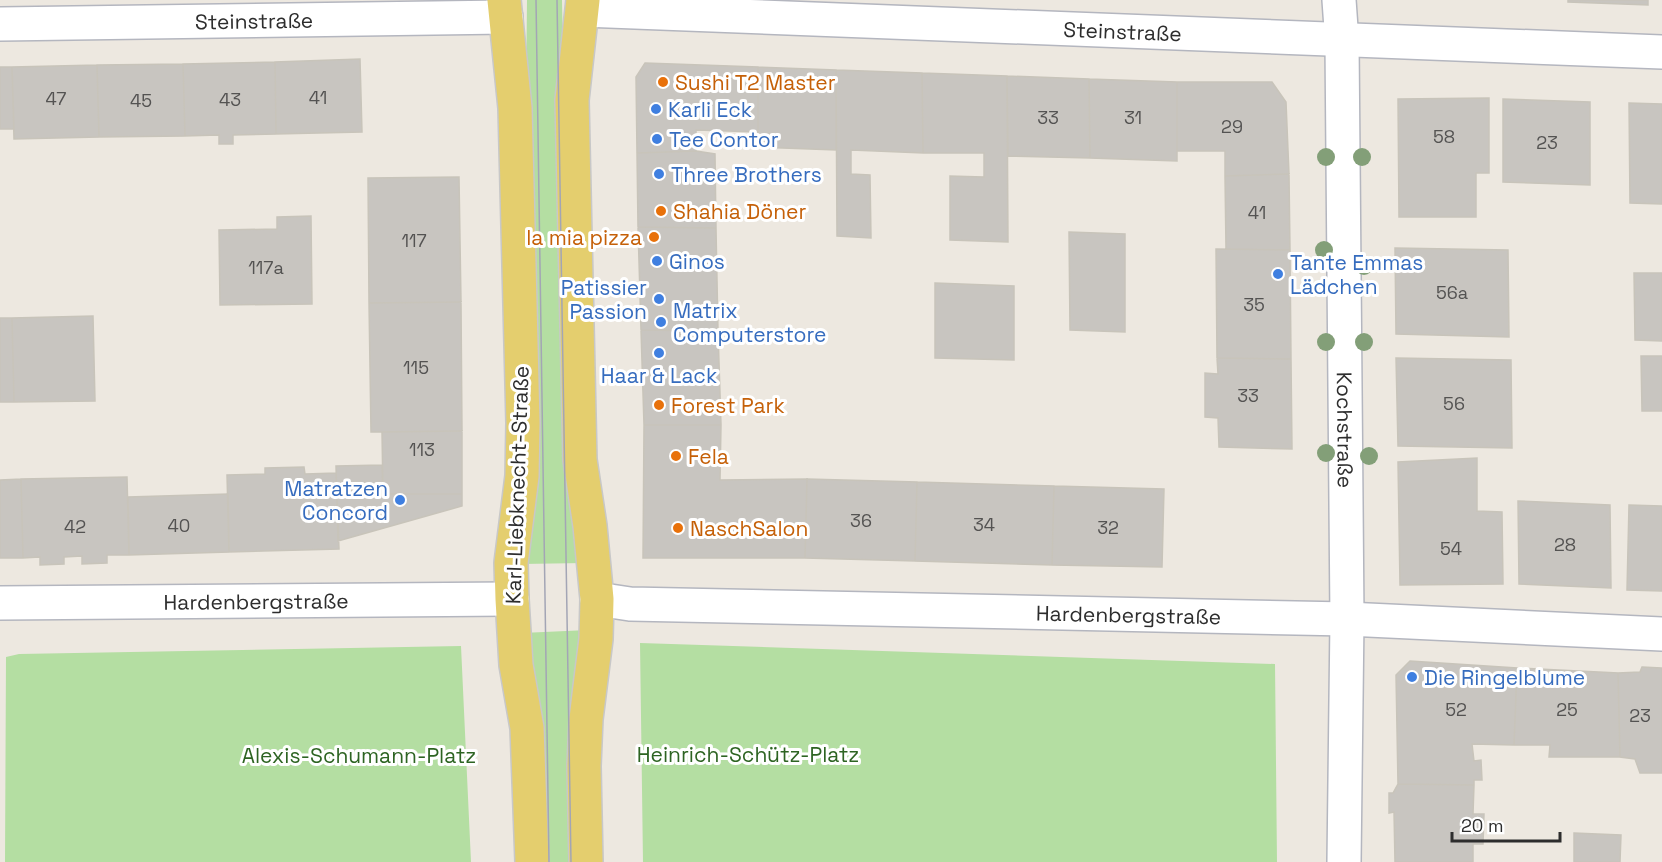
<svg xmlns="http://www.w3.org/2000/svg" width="1662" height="862" viewBox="0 0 1662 862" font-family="'Space Grotesk',sans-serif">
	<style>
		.green { fill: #b4dea2 }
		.building { fill: #c8c5c0; stroke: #c8c4ba; stroke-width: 1.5 }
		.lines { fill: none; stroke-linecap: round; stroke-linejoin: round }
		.minor-casing { stroke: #b4b6bf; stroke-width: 36 }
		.major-casing { stroke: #c8c8c8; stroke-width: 36 }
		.minor { stroke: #fff; stroke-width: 33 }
		.major { stroke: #e4ce6e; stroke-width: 33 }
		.tram { stroke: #a3a5b5; stroke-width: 1.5 }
		.tree { fill: #839f78 }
		.food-dot { fill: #e8710a; stroke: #fff; stroke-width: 2 }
		.shop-dot { fill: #3f7fe0; stroke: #fff; stroke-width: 2 }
		.labels { text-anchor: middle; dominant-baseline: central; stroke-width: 6; stroke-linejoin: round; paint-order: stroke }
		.number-label { font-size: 18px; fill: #545352 }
		.street-label { font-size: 21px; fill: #2d2d2d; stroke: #fff }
		.food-label { font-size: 21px; fill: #c56008; stroke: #fff; text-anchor: start }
		.shop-label { font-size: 21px; fill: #366cbe; stroke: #fff; text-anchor: start }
		.park-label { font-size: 21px; fill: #2d6422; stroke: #fff }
	</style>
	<rect width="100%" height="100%" fill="#ede8e0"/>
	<path class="green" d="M 527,0 L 562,0 L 571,460 L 585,563 L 521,564 Z
		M 588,630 L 576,862 L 542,862 L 522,633 Z
		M 640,643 L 1275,664 L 1277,862 L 643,862 Z
		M 461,646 L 471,862 L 5,862 L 6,657 L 19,654 Z"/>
	<path class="building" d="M 1568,0 L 1648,0 L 1648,5 L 1568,2 Z
		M 360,59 L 362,132 L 276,134 L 275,62 Z
		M 275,62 L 276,134 L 233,135 L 233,144 L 219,144 L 219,135 L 185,136 L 183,64 Z
		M 645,63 L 758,67 L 758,132 L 696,130 L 696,151 L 637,153 L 636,77 Z
		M 183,64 L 185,136 L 99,137 L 97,65 Z
		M 97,65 L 99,137 L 14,139 L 12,67 Z
		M 0,67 L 12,67 L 14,129 L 0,129 Z
		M 758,67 L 836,70 L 836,150 L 758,147 Z
		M 836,70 L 922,73 L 923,153 L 851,150 L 851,174 L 870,175 L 871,238 L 837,236 Z
		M 922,73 L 1007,76 L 1008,242 L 950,240 L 950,176 L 984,177 L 984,153 L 923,153 Z
		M 1007,76 L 1089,79 L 1090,158 L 1008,156 Z
		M 1089,79 L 1177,82 L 1177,161 L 1090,158 Z
		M 1177,82 L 1272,82 L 1286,102 L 1289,174 L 1225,176 L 1225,151 L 1177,151 Z
		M 1489,98 L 1489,173 L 1476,173 L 1476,217 L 1399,217 L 1398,99 Z
		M 1503,99 L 1590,102 L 1590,185 L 1503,182 Z
		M 1629,103 L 1662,104 L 1662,204 L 1630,203 Z
		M 696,151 L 715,154 L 716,228 L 638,227 L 637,153 Z
		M 1289,174 L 1290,250 L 1226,249 L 1225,176 Z
		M 459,177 L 461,302 L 369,303 L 368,178 Z
		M 311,216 L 312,304 L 220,305 L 219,230 L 277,229 L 277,217 Z
		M 638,227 L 716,228 L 718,331 L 641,330 Z
		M 1069,232 L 1125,234 L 1125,332 L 1070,330 Z
		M 1395,248 L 1508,250 L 1509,337 L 1396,334 Z
		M 1216,249 L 1290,250 L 1291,359 L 1217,358 Z
		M 1634,273 L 1662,273 L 1662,341 L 1635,340 Z
		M 935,283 L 1014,286 L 1014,360 L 935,358 Z
		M 461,302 L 462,431 L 371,432 L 369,303 Z
		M 93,316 L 95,401 L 14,402 L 12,318 Z
		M 0,318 L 12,318 L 14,402 L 0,402 Z
		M 641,330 L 718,331 L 721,425 L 644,425 Z
		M 1641,356 L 1662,356 L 1662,411 L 1642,411 Z
		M 1217,358 L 1291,359 L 1292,449 L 1219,447 L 1218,418 L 1205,417 L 1205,373 L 1218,374 Z
		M 1396,358 L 1511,360 L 1512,448 L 1398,446 Z
		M 644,425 L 721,425 L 720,480 L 807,479 L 805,558 L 643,558 Z
		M 462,431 L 462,494 L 383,494 L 382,432 Z
		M 1477,458 L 1477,511 L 1502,512 L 1503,584 L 1400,585 L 1398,462 Z
		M 382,465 L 383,494 L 462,494 L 462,506 L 338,541 L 336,466 Z
		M 304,467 L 305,474 L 336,473 L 339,549 L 229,552 L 227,475 L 265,474 L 265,468 Z
		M 127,477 L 129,555 L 107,555 L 107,563 L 82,564 L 82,556 L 64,557 L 64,564 L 40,565 L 40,557 L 23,558 L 21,479 Z
		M 21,479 L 23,558 L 0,558 L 0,480 Z
		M 807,479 L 917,482 L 915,561 L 805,558 Z
		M 917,482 L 1054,486 L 1052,565 L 915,561 Z
		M 1054,486 L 1164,489 L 1162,567 L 1052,565 Z
		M 228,494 L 229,552 L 129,555 L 128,497 Z
		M 1518,501 L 1610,505 L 1611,588 L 1519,584 Z
		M 1629,505 L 1662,506 L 1662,591 L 1627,590 Z
		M 1410,661 L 1517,668 L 1514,745 L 1472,744 L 1474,761 L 1481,760 L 1482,780 L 1474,780 L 1474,785 L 1398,784 L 1396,675 Z
		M 1642,667 L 1662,668 L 1662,773 L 1640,773 L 1635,759 L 1620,757 L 1618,673 L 1640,672 Z
		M 1517,668 L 1618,673 L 1620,757 L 1549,757 L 1550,745 L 1514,745 Z
		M 1398,784 L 1474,785 L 1473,814 L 1484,814 L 1483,844 L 1473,844 L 1473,862 L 1395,862 L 1394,812 L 1389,813 L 1389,793 L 1393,793 Z
		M 1574,833 L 1621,835 L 1620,862 L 1574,862 Z"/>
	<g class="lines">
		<g class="minor-casing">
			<g id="minor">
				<path id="s1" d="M 1339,0 L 1342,42 L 1347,619 L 1344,862"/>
				<path id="s2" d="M 583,10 L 1662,52"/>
				<path id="s3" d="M 0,24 L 506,17"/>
				<path id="s4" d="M 597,599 L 630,604 L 1347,619 L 1662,634"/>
				<path id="s5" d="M 0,603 L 512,599"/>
			</g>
		</g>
		<g class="major-casing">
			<path id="major" d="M 504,0 L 515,108 L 523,423 L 522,476 L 511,563 L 512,599 L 516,665 L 527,728 L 532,862
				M 583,0 L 572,100 L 580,460 L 590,526 L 597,599 L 596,639 L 586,719 L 584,766 L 586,862"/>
		</g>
		<use href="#minor" class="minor"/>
		<use href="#major" class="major"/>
		<path class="tram" d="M 536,0 L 549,862
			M 557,0 L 571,862"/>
	</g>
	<g class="tree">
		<circle cx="1326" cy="157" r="9"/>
		<circle cx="1362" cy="157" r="9"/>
		<circle cx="1324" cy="250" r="9"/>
		<circle cx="1364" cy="266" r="9"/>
		<circle cx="1326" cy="342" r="9"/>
		<circle cx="1364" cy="342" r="9"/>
		<circle cx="1326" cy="453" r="9"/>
		<circle cx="1369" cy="456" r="9"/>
	</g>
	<g class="food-dot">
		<circle cx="663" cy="82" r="6"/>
		<circle cx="661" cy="211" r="6"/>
		<circle cx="654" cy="237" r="6"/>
		<circle cx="659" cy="405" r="6"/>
		<circle cx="676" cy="456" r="6"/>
		<circle cx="678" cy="528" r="6"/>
	</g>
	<g class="shop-dot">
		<circle cx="656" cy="109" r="6"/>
		<circle cx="657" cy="139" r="6"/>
		<circle cx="659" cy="174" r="6"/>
		<circle cx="657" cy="261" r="6"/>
		<circle cx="1278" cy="274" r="6"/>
		<circle cx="659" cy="299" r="6"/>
		<circle cx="661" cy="322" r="6"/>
		<circle cx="659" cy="353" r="6"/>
		<circle cx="400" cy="500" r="6"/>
		<circle cx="1412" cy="677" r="6"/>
	</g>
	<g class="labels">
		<g class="number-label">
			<text x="318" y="97">41</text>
			<text x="56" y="98">47</text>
			<text x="230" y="99">43</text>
			<text x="141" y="100">45</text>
			<text x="1048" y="117">33</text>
			<text x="1133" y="117">31</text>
			<text x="1232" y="126">29</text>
			<text x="1444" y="136">58</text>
			<text x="1547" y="142">23</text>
			<text x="1257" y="212">41</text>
			<text x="414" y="240">117</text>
			<text x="266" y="267">117a</text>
			<text x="1452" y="292">56a</text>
			<text x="1254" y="304">35</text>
			<text x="416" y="367">115</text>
			<text x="1248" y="395">33</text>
			<text x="1454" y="403">56</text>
			<text x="422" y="449">113</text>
			<text x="861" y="520">36</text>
			<text x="984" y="524">34</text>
			<text x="179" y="525">40</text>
			<text x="75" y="526">42</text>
			<text x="1108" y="527">32</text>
			<text x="1565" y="544">28</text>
			<text x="1451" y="548">54</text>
			<text x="1456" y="709">52</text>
			<text x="1567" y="709">25</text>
			<text x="1640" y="715">23</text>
		</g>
		<g class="street-label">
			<text stroke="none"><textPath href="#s3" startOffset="254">Steinstraße</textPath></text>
			<text stroke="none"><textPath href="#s2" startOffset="540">Steinstraße</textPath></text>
			<text stroke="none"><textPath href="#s1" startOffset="430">Kochstraße</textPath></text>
			<text transform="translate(517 485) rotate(-88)">Karl-Liebknecht-Straße</text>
			<text stroke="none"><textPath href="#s5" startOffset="256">Hardenbergstraße</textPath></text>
			<text stroke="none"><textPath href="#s4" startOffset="532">Hardenbergstraße</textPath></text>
		</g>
		<g class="food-label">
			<text x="675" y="82">Sushi T2 Master</text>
			<text x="673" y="211">Shahia Döner</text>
			<text x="642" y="237" text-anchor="end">la mia pizza</text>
			<text x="671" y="405">Forest Park</text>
			<text x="688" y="456">Fela</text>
			<text x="690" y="528">NaschSalon</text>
		</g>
		<g class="shop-label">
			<text x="668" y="109">Karli Eck</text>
			<text x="669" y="139">Tee Contor</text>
			<text x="671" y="174">Three Brothers</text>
			<text x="669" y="261">Ginos</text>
			<text x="1290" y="262">Tante Emmas<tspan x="1290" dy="24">Lädchen</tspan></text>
			<text x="647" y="287" text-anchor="end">Patissier<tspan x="647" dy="24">Passion</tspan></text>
			<text x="673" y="310">Matrix<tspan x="673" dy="24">Computerstore</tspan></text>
			<text x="659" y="375" text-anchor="middle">Haar &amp; Lack</text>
			<text x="388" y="488" text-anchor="end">Matratzen<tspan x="388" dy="24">Concord</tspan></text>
			<text x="1424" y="677">Die Ringelblume</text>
		</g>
		<g class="park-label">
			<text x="748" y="754">Heinrich-Schütz-Platz</text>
			<text x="359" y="755">Alexis-Schumann-Platz</text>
		</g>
	</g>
	<path d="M1452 832v9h108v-9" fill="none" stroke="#2d2d2d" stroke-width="3"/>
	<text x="1461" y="832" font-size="18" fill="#2d2d2d" stroke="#ffffff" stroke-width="4.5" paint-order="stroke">20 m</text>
</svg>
